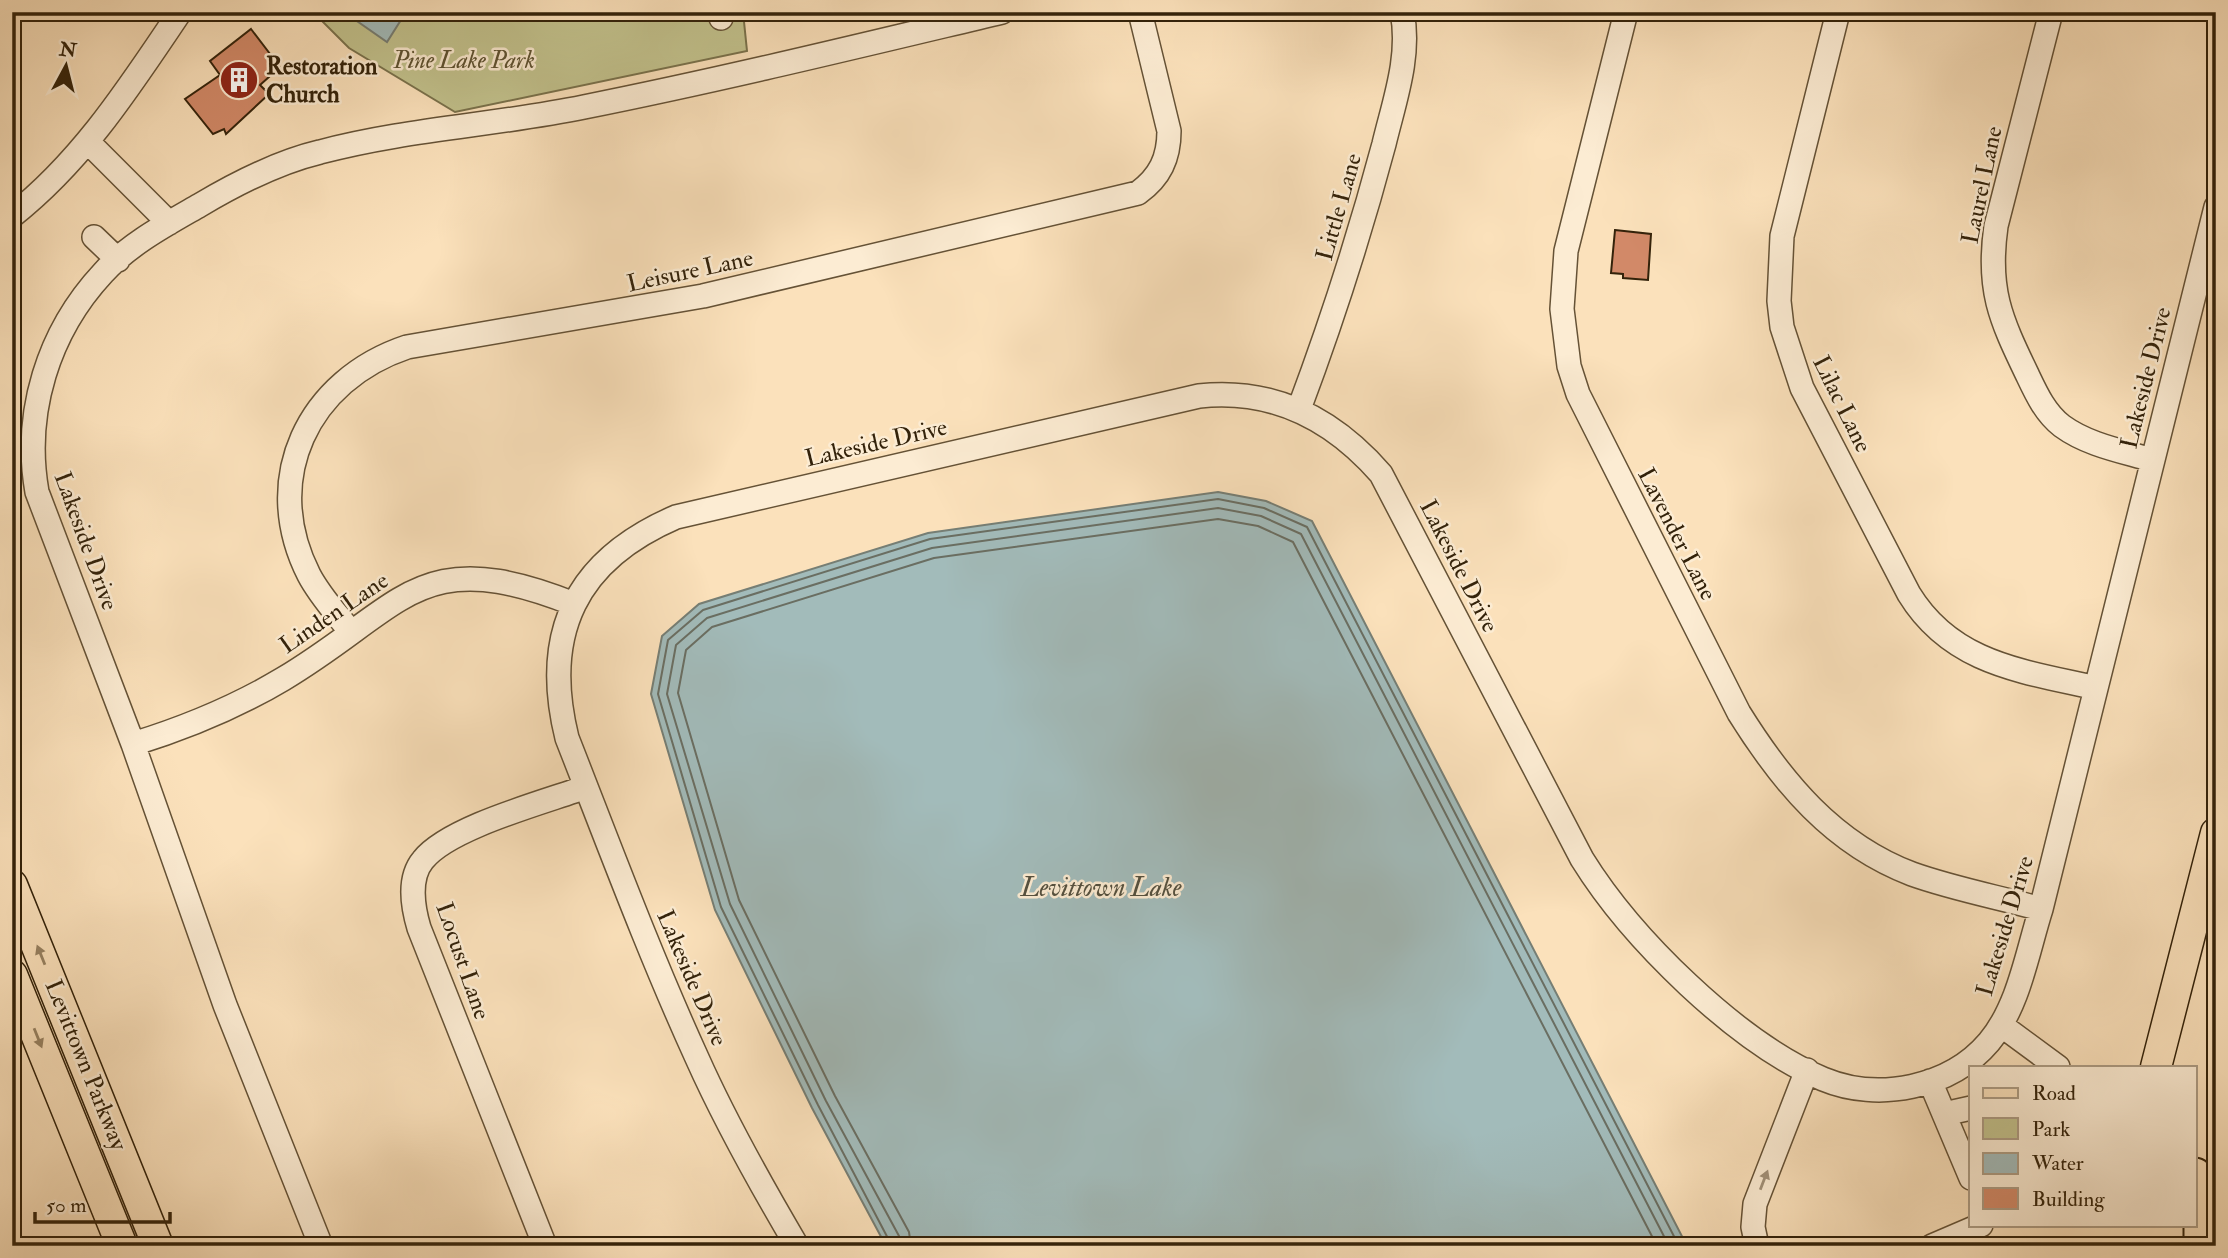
<svg xmlns="http://www.w3.org/2000/svg" width="2228" height="1258" viewBox="0 0 2228 1258" font-family="'IM FELL Double Pica',serif">
	<style>
		.green { fill: #c2c28d; stroke: #7a724c; stroke-width: 2 }
		.water { fill: #a2bbba; stroke: #767e74; stroke-width: 2 }
		.lines { fill: none; stroke-linecap: round; stroke-linejoin: round }
		.shore { stroke: #6a6e62; stroke-width: 2 }
		.building { fill: #d28968; stroke: #33220a; stroke-width: 2 }
		.minor-casing { stroke: #655236; stroke-width: 26 }
		.major-casing { stroke: #33220a; stroke-width: 33 }
		.highway-casing { stroke: #33220a; stroke-width: 37 }
		.minor { stroke: #fcecd3; stroke-width: 23 }
		.major { stroke: #fbe1bb; stroke-width: 30 }
		.highway { stroke: #fbe1bb; stroke-width: 33 }
		.oneway { fill: #978262 }
		.oneway2 { fill: #a29179 }
		.labels { text-anchor: middle; dominant-baseline: central; stroke-width: 5; stroke-linejoin: round; paint-order: stroke }
		.park-label { font-size: 24px; font-style: italic; fill: #5e5231; stroke: #fcecd3 }
		.poi-label { font-size: 24px; font-weight: bold; fill: #33220a; stroke: #fcecd3; text-anchor: start }
		.street-label { font-size: 24px; fill: #33220a; stroke: #fcecd3 }
		.water-label { font-size: 26px; font-style: italic; fill: #54503f; stroke: #fcecd3 }
	</style>
	<rect width="100%" height="100%" fill="#fbe1bb"/>
	<filter id="stains"><feTurbulence type="fractalNoise" baseFrequency=".00286" numOctaves="4"/><feColorMatrix values="0 0 0 0 .2 0 0 0 0 .09 0 0 0 0 .02 0 0 0 .5 -.17"/></filter>
	<radialGradient id="worn" r=".72"><stop offset=".6" stop-color="#630" stop-opacity="0"/><stop offset="1" stop-color="#630" stop-opacity=".3"/></radialGradient>
	<path class="green" d="M 313,12 L 743,12 L 747,51 L 455,112 L 349,48 Z"/>
	<path class="water" d="M 344,12 L 406,12 L 387,42 Z
		M 1218,492 L 1266,501 L 1312,521 L 1687,1246 L 886,1246 L 812,1108 L 715,910 L 651,694 L 662,636 L 699,604 L 928,533 Z"/>
	<g class="lines">
		<path class="shore" d="M 892,1246 L 818,1105 L 721,907 L 658,694 L 668,640 L 703,610 L 930,539 L 1218,499 L 1264,508 L 1307,527 L 1679,1246
			M 901,1246 L 899,1236 L 826,1101 L 730,904 L 667,694 L 676,645 L 707,618 L 932,548 L 1218,508 L 1261,516 L 1301,534 L 1669,1246
			M 911,1246 L 909,1232 L 835,1096 L 739,900 L 678,693 L 686,650 L 712,627 L 934,558 L 1218,519 L 1258,526 L 1293,542 L 1657,1246"/>
	</g>
	<path class="building" d="M 251,29 L 280,67 L 260,85 L 269,94 L 226,134 L 224,129 L 213,134 L 185,99 L 220,75 L 210,61 Z
		M 1615,230 L 1651,234 L 1648,280 L 1623,278 L 1623,274 L 1611,273 Z"/>
	<g class="lines">
		<g class="minor-casing">
			<path id="minor" d="M 719,12 L 721,18
				M 1626,12 L 1566,251 L 1562,309 L 1569,366 L 1578,394 L 1739,713 C 1782,782 1833,844 1912,874 C 1954,889 1998,897 2041,909
				M 1838,12 L 1782,236 L 1779,301 L 1782,327 L 1802,388 L 1909,594 C 1952,664 2022,671 2096,688
				M 2051,12 L 1996,226 C 1987,289 2000,318 2027,374 C 2036,393 2045,413 2062,426 C 2088,445 2122,451 2152,460
				M 89,143 L 169,223
				M 12,216 C 83,160 130,86 180,12
				M 94,237 L 118,260
				M 1299,409 C 1332,321 1360,234 1384,144 C 1394,102 1411,56 1402,12
				M 350,631 C 336,613 320,596 309,575 C 260,479 308,380 407,347 L 703,296 L 1138,193 C 1160,177 1169,158 1169,131 L 1140,12
				M 133,744 C 185,728 236,707 283,679 C 405,606 418,542 574,604
				M 2001,1025 L 2058,1067
				M 1930,1081 L 1971,1178
				M 1944,1114 L 1971,1108
				M 321,1246 L 225,1005 L 133,744 L 37,492 C 23,413 48,332 103,273 C 129,244 167,224 200,205 C 237,183 278,162 320,152 C 406,129 497,125 584,107 C 724,79 863,45 1002,12
				M 545,1246 L 419,928 C 413,908 408,878 423,860 C 449,827 545,802 586,787
				M 797,1246 C 761,1185 726,1123 697,1058 C 649,953 609,845 567,738 C 541,633 576,560 676,517 L 1199,396 C 1273,388 1333,419 1381,474 L 1582,859 C 1631,938 1736,1042 1823,1079 C 1878,1102 1950,1088 1989,1042 C 2019,1006 2027,953 2041,909 L 2216,207
				M 1757,1246 L 1753,1227 L 1755,1204 L 1807,1070
				M 1932,1246 L 1981,1225"/>
		</g>
		<g class="major-casing">
			<path id="major" d="M 12,885 L 158,1246
				M 12,975 L 122,1246
				M 2156,1067 L 2216,833"/>
		</g>
		<g class="highway-casing">
			<path id="highway" d="M 2195,1175 L 2201,1209 L 2201,1246"/>
		</g>
		<use href="#minor" class="minor"/>
		<use href="#major" class="major"/>
		<use href="#highway" class="highway"/>
	</g>
	<defs><path id="oneway-solid" d="M-6-.8H1V-3.2L6.5 0L1 3.2V.8H-6Z" transform="scale(1.75)"/></defs>
	<g class="oneway">
		<use href="#oneway-solid" transform="translate(41 955) rotate(-112)"/>
		<use href="#oneway-solid" transform="translate(38 1038) rotate(68)"/>
	</g>
	<use class="oneway2" href="#oneway-solid" transform="translate(1764 1180) rotate(-69)"/>
	<defs>
		<g id="building-disc" transform="scale(2.0125)"><circle r="9.5" fill="#8f2418" stroke="#fcecd3"/><path d="M-4-6H4V6H1V3H-1V6H-4ZM-2.5-4.3h1.7v1.8h-1.7ZM.8-4.3h1.7v1.8H.8ZM-2.5-1h1.7V.8h-1.7ZM.8-1h1.7V.8H.8Z" fill="#fff"/></g>
	</defs>
	<g fill-rule="evenodd">
		<use href="#building-disc" x="239" y="80"/>
	</g>
	<g class="labels">
		<g class="park-label">
			<text x="464" y="60">Pine Lake Park</text>
		</g>
		<g class="poi-label">
			<text x="266" y="66">Restoration<tspan x="266" dy="28">Church</tspan></text>
		</g>
		<g class="street-label">
			<text transform="translate(1982 185) rotate(-78)">Laurel Lane</text>
			<text transform="translate(1339 207) rotate(-74)">Little Lane</text>
			<text transform="translate(690 271) rotate(-12)">Leisure Lane</text>
			<text transform="translate(2146 378) rotate(-76)">Lakeside Drive</text>
			<text transform="translate(1842 404) rotate(64)">Lilac Lane</text>
			<text transform="translate(876 443) rotate(-13)">Lakeside Drive</text>
			<text transform="translate(1677 534) rotate(63)">Lavender Lane</text>
			<text transform="translate(86 541) rotate(70)">Lakeside Drive</text>
			<text transform="translate(1459 566) rotate(63)">Lakeside Drive</text>
			<text transform="translate(334 613) rotate(-34)">Linden Lane</text>
			<text transform="translate(2005 926) rotate(-73)">Lakeside Drive</text>
			<text transform="translate(463 961) rotate(71)">Locust Lane</text>
			<text transform="translate(692 978) rotate(67)">Lakeside Drive</text>
			<text transform="translate(86 1065) rotate(68)">Levittown Parkway</text>
		</g>
		<g class="water-label">
			<text x="1101" y="888">Levittown Lake</text>
		</g>
	</g>
	<rect width="2228" height="1258" fill="none" stroke="#fbe1bb" stroke-width="42"/>
	<rect x="14" y="14" width="2200" height="1230" fill="none" stroke="#33220a" stroke-width="3.5"/>
	<rect x="21" y="21" width="2186" height="1216" fill="none" stroke="#33220a" stroke-width="2"/>
	<rect x="1969" y="1066" width="228" height="161" fill="#fcecd3" stroke="#ac9b83" stroke-width="2"/>
	<rect x="1983" y="1088" width="35" height="10" fill="#fbe1bb" stroke="#ac9b83" stroke-width="2"/>
	<text x="2032" y="1100" font-size="21" fill="#33220a">Road</text>
	<rect x="1983" y="1118" width="35" height="21" fill="#c2c28d" stroke="#ac9b83" stroke-width="2"/>
	<text x="2032" y="1136" font-size="21" fill="#33220a">Park</text>
	<rect x="1983" y="1153" width="35" height="21" fill="#a2bbba" stroke="#ac9b83" stroke-width="2"/>
	<text x="2032" y="1170" font-size="21" fill="#33220a">Water</text>
	<rect x="1983" y="1188" width="35" height="21" fill="#d28968" stroke="#ac9b83" stroke-width="2"/>
	<text x="2032" y="1206" font-size="21" fill="#33220a">Building</text>
	<g transform="translate(66 66) rotate(7)" stroke="#fcecd3" stroke-width="5" paint-order="stroke">
	<path d="M0-5L12 26L0 18L-12 26Z" fill="#33220a"/>
	<text y="-10" font-size="19" font-weight="bold" text-anchor="middle" fill="#33220a">N</text>
	</g>
	<path d="M35 1212v10h135v-10" fill="none" stroke="#33220a" stroke-width="3.5"/>
	<text x="46" y="1212" font-size="21" fill="#33220a" stroke="#fcecd3" stroke-width="5" paint-order="stroke">50 m</text>
	<rect width="100%" height="100%" filter="url(#stains)"/>
	<rect width="100%" height="100%" fill="url(#worn)"/>
</svg>
